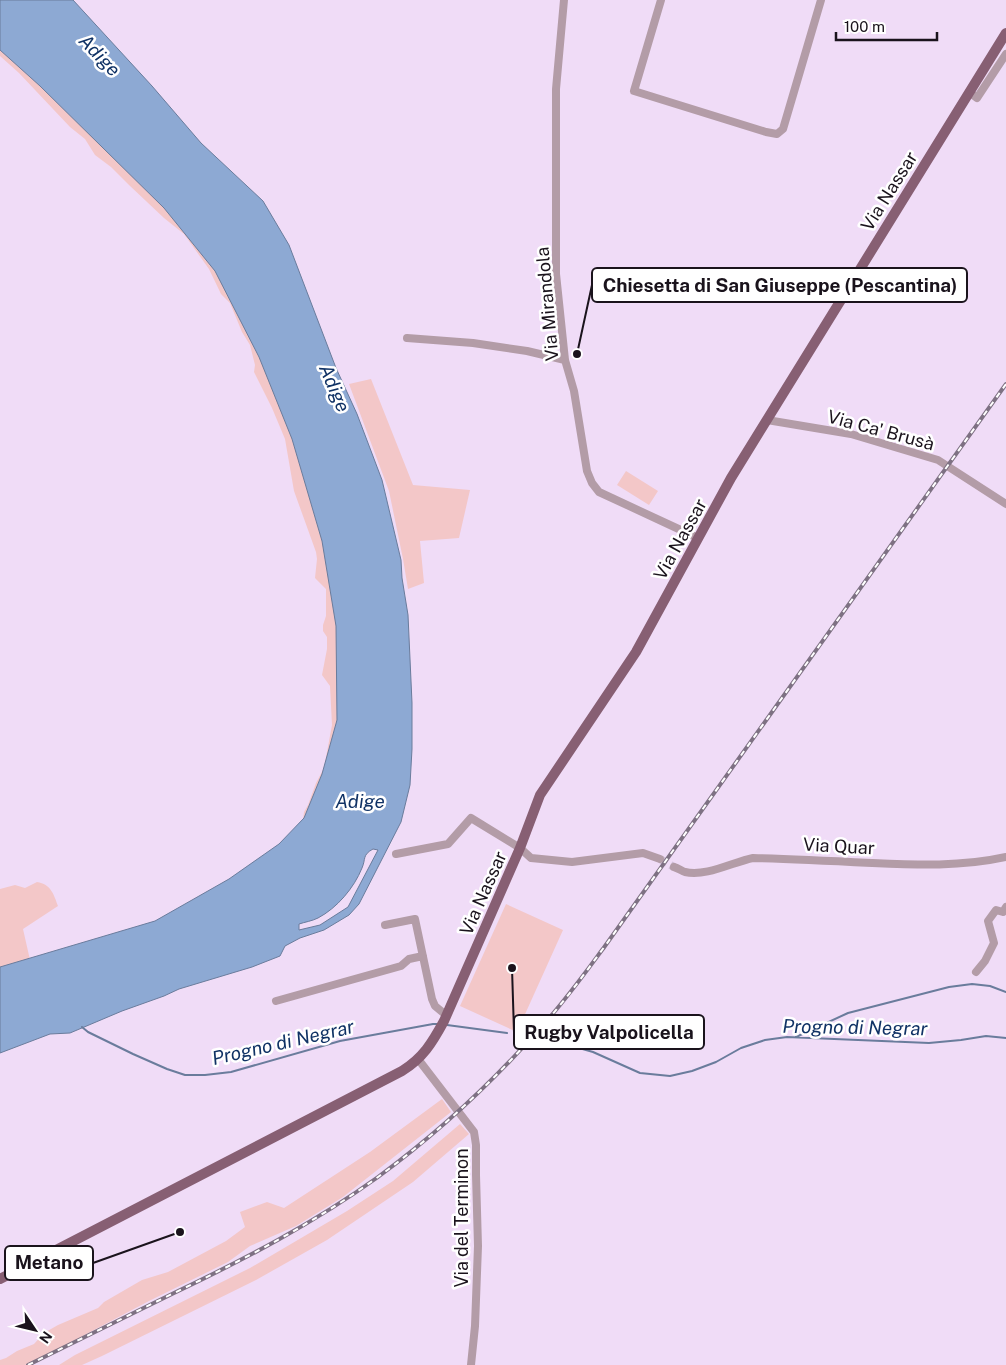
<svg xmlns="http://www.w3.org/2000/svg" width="1006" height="1365" viewBox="0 0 1006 1365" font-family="'Public Sans',sans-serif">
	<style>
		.green { fill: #f3c7c8 }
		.water { fill: #8da9d3; stroke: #6a7c9c; fill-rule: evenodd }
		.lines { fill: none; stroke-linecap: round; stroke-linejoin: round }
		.stream { stroke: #6a7c9c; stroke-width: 2 }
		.minor-tunnel { stroke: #d0bed6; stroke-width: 8; stroke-dasharray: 8 4; stroke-linecap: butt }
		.minor { stroke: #b39ca7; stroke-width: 8 }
		.major { stroke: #875f73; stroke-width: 10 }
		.rail-casing { stroke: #7e7183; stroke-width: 4 }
		.rail { stroke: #fff; stroke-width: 2; stroke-dasharray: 5.5; stroke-linecap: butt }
		.labels { text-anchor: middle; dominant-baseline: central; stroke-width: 5; stroke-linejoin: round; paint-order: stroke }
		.street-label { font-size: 18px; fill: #1a131c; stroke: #fff }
		.water-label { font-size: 19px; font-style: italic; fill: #103265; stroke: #fff }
		.leader { fill: none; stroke: #1a131c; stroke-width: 2 }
		.callout-dot { fill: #1a131c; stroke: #fff; stroke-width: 2 }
		.callout { fill: #fff; stroke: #1a131c; stroke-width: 2 }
		.callout-label { font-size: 19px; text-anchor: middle; font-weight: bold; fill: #1a131c }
	</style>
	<rect width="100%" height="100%" fill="#f0dcf7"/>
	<path class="green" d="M 0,41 L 141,183 C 148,195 160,204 173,207 L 262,338 L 344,604 L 335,772 L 303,820 L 304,812 L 308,805 L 316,783 L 324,768 L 332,725 L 330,686 L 322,675 L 327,649 L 327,637 L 323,631 L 323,625 L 326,616 L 326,589 L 315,578 L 317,559 L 316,552 L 294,491 L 285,439 L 272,408 L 254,372 L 255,365 L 250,345 L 242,332 L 230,303 L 221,294 L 209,269 L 184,234 L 164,218 L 129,185 L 111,167 L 95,155 L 85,139 L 70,127 L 19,73 L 0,56 Z
		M 371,379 L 413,485 L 470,490 L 459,538 L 420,541 L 424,583 L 408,589 L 403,559 L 389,491 L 349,384 Z
		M 626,471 L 658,491 L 649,505 L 617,485 Z
		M 37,882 C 51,884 54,895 58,906 L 23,929 L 30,960 L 0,972 L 0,889 L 15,885 L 25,888 Z
		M 506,904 L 563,930 L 517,1032 L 460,1006 Z
		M 442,1099 L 451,1112 L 343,1197 L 296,1226 L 250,1246 L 228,1262 L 149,1301 L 39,1359 L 25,1365 L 0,1365 L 0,1360 L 6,1358 L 17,1351 L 34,1344 L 44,1333 L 58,1325 L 98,1308 L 104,1302 L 142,1280 L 168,1272 L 226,1241 L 245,1227 L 240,1212 L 267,1202 L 284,1208 L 370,1152 Z
		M 460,1124 L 469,1134 L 413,1182 L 327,1240 L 256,1280 L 102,1356 L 82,1365 L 59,1365 L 75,1355 L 250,1268 L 347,1211 L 393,1181 Z"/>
	<path class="water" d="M 0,0 L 73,0 L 152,86 L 201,143 L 263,201 L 289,245 L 336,368 L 357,414 L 382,480 L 401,560 L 402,578 L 408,615 L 412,703 L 412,749 L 410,785 L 401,822 L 359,904 L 349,915 L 324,930 L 300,938 L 285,946 L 280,956 L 252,967 L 179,989 L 164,996 L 122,1011 L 70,1033 L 50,1034 L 0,1053 L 0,967 L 155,921 L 229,879 L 279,844 L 304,818 L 322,774 L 337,720 L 336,626 L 322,541 L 292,439 L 259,357 L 215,271 L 164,208 L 40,86 L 0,50 ZM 373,849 L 378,850 L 348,907 L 320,925 L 299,930 L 299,924 C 305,922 312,921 318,918 C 337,908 354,888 362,868 C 366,859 362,855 373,849 Z"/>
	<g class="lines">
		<path class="stream" d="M 447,1025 L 507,1033
			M 82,1027 L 88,1032 L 133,1054 L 167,1069 L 185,1075 L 205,1075 L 231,1072 L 340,1041 L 433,1024 L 438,1024
			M 796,1037 L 848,1013 L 949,987 L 972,984 L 990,986 L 1006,992
			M 565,1044 L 593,1052 L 640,1073 L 670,1076 L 692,1071 L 716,1062 L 741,1048 L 765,1040 L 787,1037 L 929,1043 L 961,1040 L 986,1036 L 1006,1038"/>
		<path class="minor-tunnel" d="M 660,859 L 674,867"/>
		<path class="minor" d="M 564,0 L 556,89 L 556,274 L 565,360 L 574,391 L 587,471 L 592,483 L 599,492 L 698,538
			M 661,0 L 634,91 L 766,132 L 777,134 L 783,129 L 821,0
			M 969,92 L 977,98 L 1006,54
			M 407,338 L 473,343 L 527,351 L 565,360
			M 767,420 L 851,434 L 938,460 L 1006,504
			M 396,854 L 448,844 L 471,818 L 520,848 L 531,858 L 572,862 L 643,853 L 660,859
			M 674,867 C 678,868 682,871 685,872 C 706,877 733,862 753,858 C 792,859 832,861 872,863 C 917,865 961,867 1006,857
			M 385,925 L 415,919 L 432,999 L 435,1006 L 446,1015
			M 976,972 L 985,961 L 994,943 L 988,921 L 996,910 L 1003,912 L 1006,907
			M 276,1001 L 401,966 L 409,959 L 423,956
			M 418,1059 L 474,1132 L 476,1145 L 476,1175 L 478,1246 L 475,1326 L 471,1365"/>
		<path class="major" d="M 0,1279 L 402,1071 C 423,1058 432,1043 444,1021 L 520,848 L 540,795 L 636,652 L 731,478 L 1006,33"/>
		<g class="rail-casing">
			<path id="rail" d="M 28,1365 C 77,1341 125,1317 174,1293 C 245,1259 314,1223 378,1177 C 438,1133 493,1082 542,1026 C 565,1001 585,973 605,946 L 1006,384"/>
		</g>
		<use href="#rail" class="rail"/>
	</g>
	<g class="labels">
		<g class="street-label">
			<text transform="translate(889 191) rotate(-58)">Via Nassar</text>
			<text transform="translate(547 304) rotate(-95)">Via Mirandola</text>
			<text transform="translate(881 430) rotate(15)">Via Ca' Brusà</text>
			<text transform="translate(680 539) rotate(-61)">Via Nassar</text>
			<text transform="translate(839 846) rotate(3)">Via Quar</text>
			<text transform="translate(483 893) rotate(-66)">Via Nassar</text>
			<text transform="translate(461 1218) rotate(-90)">Via del Terminon</text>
		</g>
		<g class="water-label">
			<text transform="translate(100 55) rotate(46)">Adige</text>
			<text transform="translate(335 388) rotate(67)">Adige</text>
			<text x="360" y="801">Adige</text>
			<text transform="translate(855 1027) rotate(1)">Progno di Negrar</text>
			<text transform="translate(283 1042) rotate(-13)">Progno di Negrar</text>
		</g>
	</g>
	<path class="leader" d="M577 354L592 285M512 968L514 1032M180 1232L93 1263"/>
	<g class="callout-dot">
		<circle cx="577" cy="354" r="5"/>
		<circle cx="512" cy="968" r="5"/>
		<circle cx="180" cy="1232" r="5"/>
	</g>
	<g class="callout">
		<rect x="592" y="268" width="375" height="34" rx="5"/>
		<rect x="514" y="1015" width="190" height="34" rx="5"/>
		<rect x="5" y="1246" width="88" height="34" rx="5"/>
	</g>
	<g class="callout-label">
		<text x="780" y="292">Chiesetta di San Giuseppe (Pescantina)</text>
		<text x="609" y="1039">Rugby Valpolicella</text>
		<text x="49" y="1269">Metano</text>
	</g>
	<g transform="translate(35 1330) rotate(125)" stroke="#ffffff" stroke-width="4" paint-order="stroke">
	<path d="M0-4L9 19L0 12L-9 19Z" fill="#1a131c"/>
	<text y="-8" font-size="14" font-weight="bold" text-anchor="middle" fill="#1a131c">N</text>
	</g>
	<path d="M836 32v8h101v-8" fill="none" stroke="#1a131c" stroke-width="2.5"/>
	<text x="844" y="32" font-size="15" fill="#1a131c" stroke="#ffffff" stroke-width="4" paint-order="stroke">100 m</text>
</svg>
